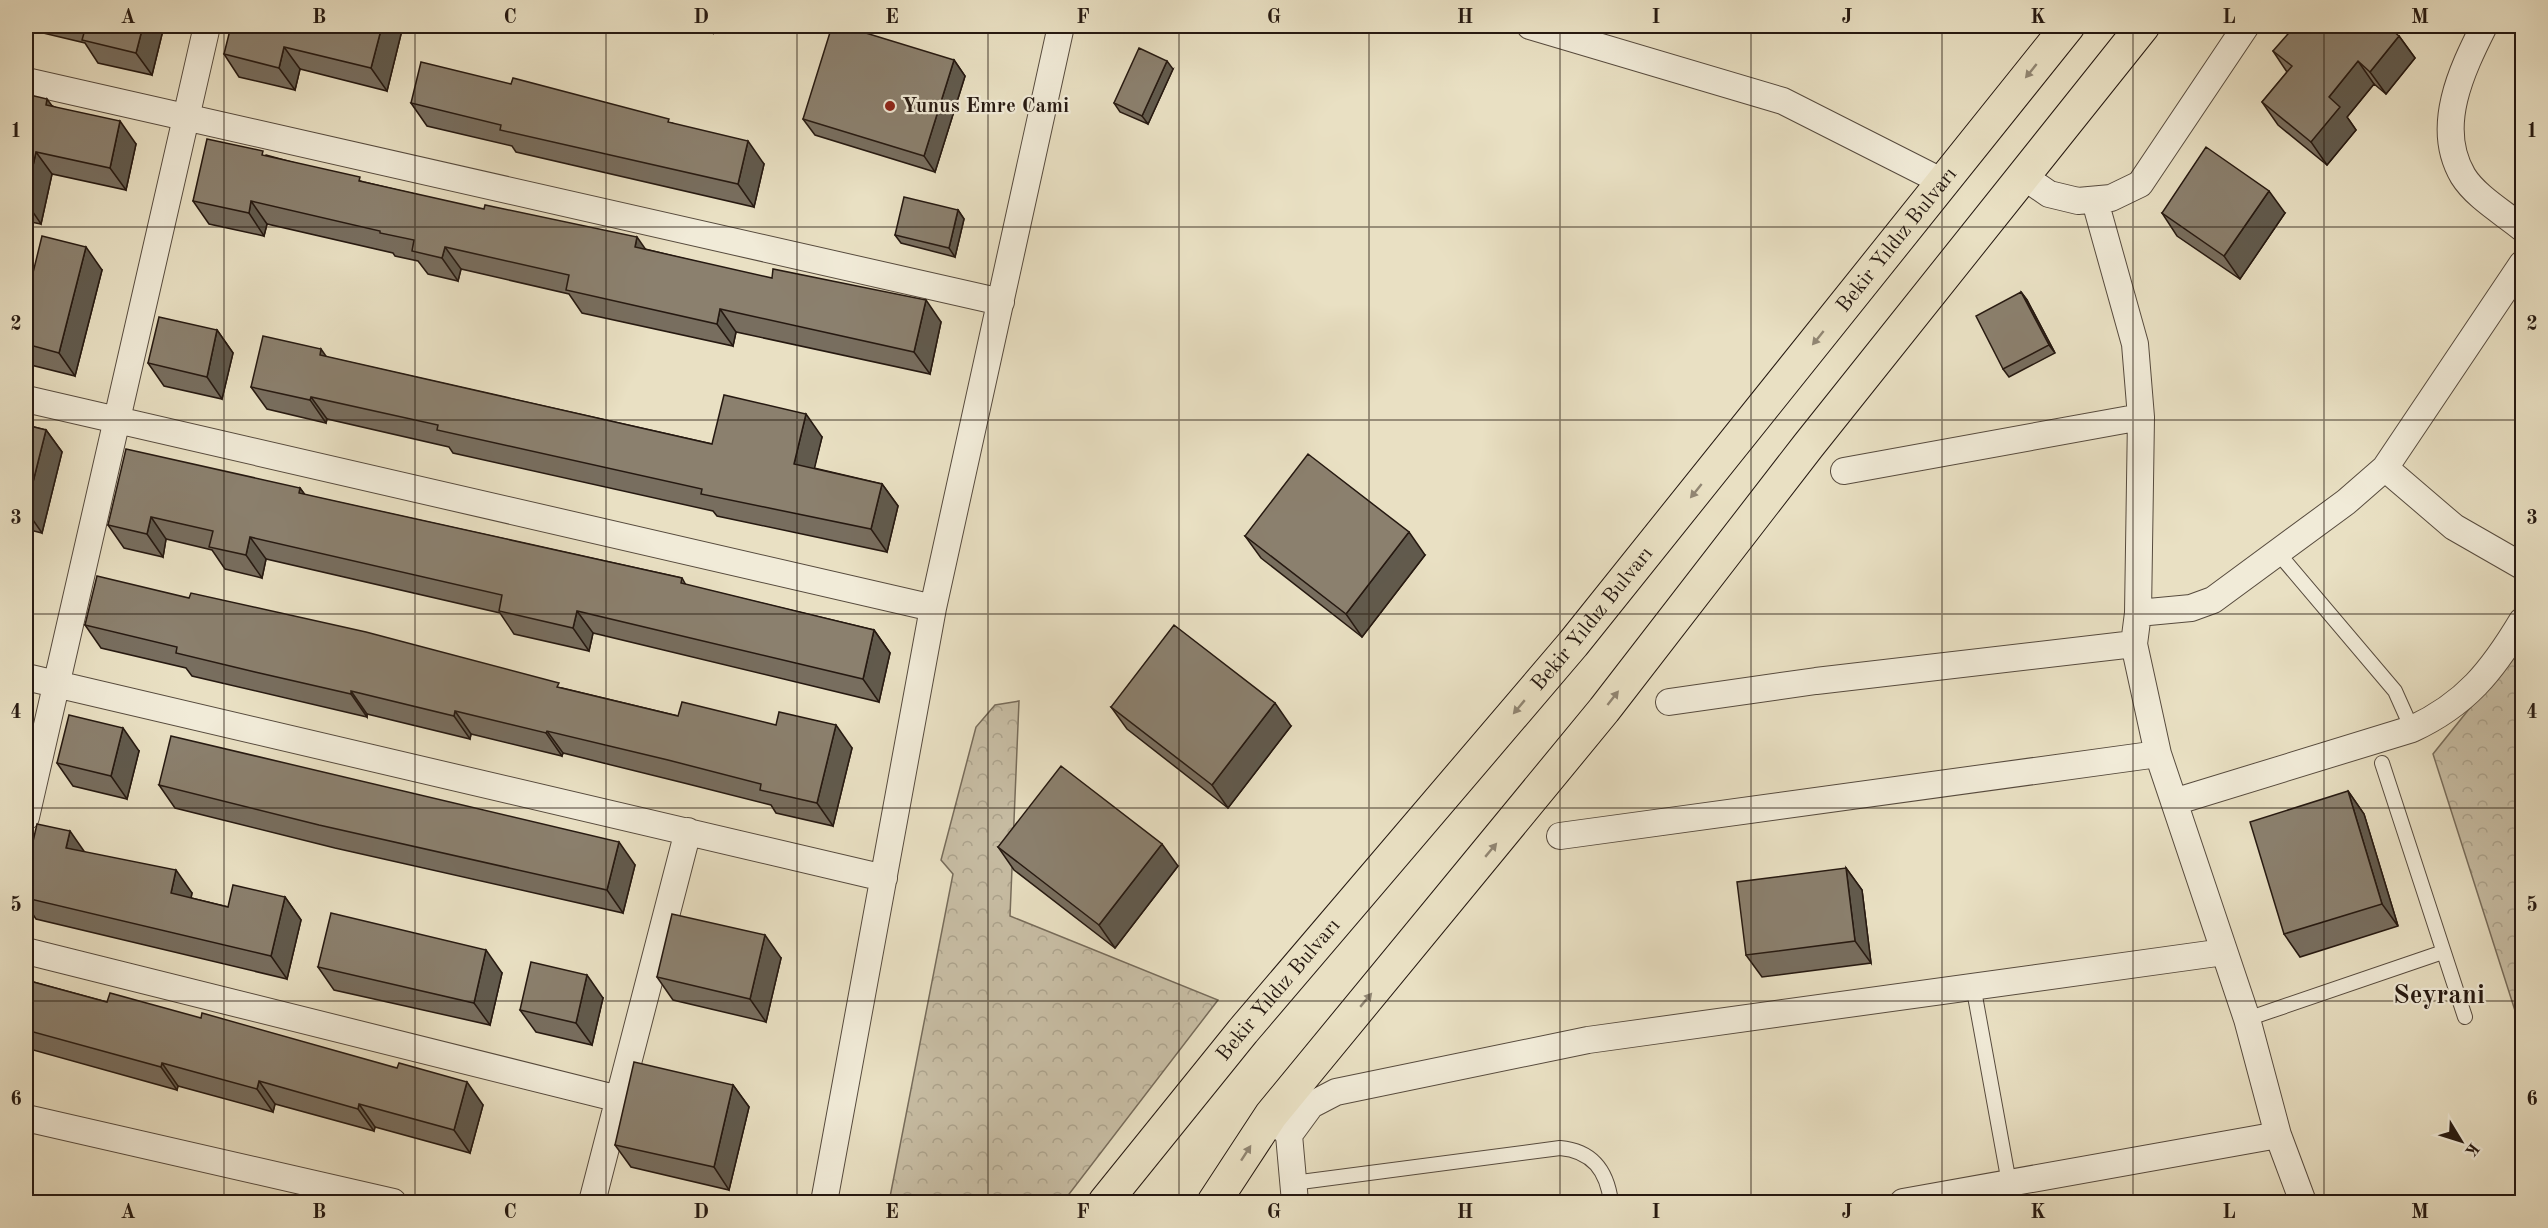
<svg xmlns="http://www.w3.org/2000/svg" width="2548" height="1228" viewBox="0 0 2548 1228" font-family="'Old Standard TT',serif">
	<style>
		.park { fill: url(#park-crowns); stroke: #776c5b; stroke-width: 1.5 }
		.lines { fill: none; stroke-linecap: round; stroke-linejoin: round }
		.lane-casing { stroke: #574b3e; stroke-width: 16 }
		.street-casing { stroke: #574b3e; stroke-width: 28 }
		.primary-casing { stroke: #261911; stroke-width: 35 }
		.lane { stroke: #f1ebd8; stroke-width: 14 }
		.street { stroke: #f1ebd8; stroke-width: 26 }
		.primary { stroke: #e9e0c3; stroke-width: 33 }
		.wall { fill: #786e5f; stroke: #261911; stroke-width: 1.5 }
		.shaded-wall { fill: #615a4d; stroke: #261911; stroke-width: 1.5 }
		.building { fill: #8b806e; stroke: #261911; stroke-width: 1.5 }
		.oneway { fill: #918673 }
		.grid { fill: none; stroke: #261911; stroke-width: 1.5; stroke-opacity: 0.55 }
		.poi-dot { fill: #8f2418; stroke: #f1ebd8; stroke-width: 2 }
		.labels { text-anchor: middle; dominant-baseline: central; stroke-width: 4.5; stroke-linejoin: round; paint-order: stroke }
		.poi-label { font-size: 21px; font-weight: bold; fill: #261911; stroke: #f1ebd8; text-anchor: start }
		.street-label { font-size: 21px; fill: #261911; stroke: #f1ebd8 }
		.district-label { font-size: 27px; font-weight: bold; fill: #261911; stroke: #f1ebd8 }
		.neatline { fill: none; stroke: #261911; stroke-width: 2 }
		.grid-label { font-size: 20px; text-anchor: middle; font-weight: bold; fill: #261911 }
	</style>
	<defs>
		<pattern id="park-crowns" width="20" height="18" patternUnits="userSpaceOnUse" patternTransform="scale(1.5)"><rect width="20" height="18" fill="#c8bea5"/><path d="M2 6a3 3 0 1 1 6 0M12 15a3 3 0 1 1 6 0" fill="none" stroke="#aca38d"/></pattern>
	</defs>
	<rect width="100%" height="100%" fill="#e9e0c3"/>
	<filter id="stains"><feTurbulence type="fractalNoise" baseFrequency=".00333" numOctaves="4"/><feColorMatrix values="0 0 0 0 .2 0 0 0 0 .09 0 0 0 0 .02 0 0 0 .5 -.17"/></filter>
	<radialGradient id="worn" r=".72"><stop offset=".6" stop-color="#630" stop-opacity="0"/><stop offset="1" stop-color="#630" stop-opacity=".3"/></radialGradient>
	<path class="park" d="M 2522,643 L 2522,1019 L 2518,1020 L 2433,754 Z
		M 1019,701 L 1010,916 L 1218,1000 L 1063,1202 L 889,1202 L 953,874 L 941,860 L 976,727 L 995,705 Z"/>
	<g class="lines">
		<g class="lane-casing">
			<path id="lane" d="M 2278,553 L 2395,691 L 2412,729
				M 2382,763 L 2465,1017
				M 1973,985 L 2009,1183
				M 2247,1019 L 2443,952
				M 1293,1183 L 1560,1148 C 1593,1151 1607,1171 1611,1202"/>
		</g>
		<g class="street-casing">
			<path id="street" d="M 1530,26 L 1783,101 L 1943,182
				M 2484,26 C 2462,70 2434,127 2463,176 C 2476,197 2504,213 2522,228
				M 26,81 L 1001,302
				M 2023,176 L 2049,194 L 2078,201 L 2111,198 L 2140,184 L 2246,26
				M 2095,201 L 2135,344 L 2141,417 L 2138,613 L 2134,644 L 2158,754 L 2247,1019 L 2278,1135 L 2303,1202
				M 26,399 L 933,608
				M 2385,468 L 2454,527 L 2522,566
				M 1844,471 L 2141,417
				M 2138,613 L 2191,608 L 2213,600 L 2346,502 L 2385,468 L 2522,264
				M 26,677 L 884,878
				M 1669,702 L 1816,681 L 2134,644
				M 2174,802 L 2412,729 C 2466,704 2492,671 2522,621
				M 26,817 L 207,26
				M 1560,836 L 2158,754
				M 26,951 L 619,1099
				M 26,1118 L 393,1202
				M 1277,1122 L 1289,1135 L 1295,1202
				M 1289,1135 L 1311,1105 L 1336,1092 L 1588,1040 L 2224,952
				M 592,1202 L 688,831
				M 824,1202 L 933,608 L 1061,26
				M 1903,1202 L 2278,1135"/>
		</g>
		<g class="primary-casing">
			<g id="primary">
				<path id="s1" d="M 1105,1202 L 1243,1031 L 1573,644 L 2068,26"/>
				<path d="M 1214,1202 L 1271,1115 L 1604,710 L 1808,446 L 2143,26"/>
			</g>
		</g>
		<use href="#lane" class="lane"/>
		<use href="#street" class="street"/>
		<use href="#primary" class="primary"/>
	</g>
	<path class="wall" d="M 26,26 L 164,26 L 152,75 L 98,63 L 85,43 L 26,29 Z
		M 403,26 L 387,91 L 300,69 L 295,90 L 239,77 L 224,54 Z
		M 680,26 L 714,26 L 713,33 Z
		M 2321,31 L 2399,36 L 2415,58 L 2386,94 L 2374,84 L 2347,117 L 2356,130 L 2327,165 L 2278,125 L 2262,102 L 2287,72 L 2273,51 Z
		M 954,60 L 965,76 L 935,172 L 815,135 L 803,119 Z
		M 1173,69 L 1148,124 L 1120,112 L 1114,103 Z
		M 26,94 L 136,144 L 126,190 L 52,174 L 41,224 L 26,221 Z
		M 411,103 L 672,123 L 764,164 L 754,207 L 516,152 L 512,146 L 427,126 Z
		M 266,155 L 364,182 L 645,249 L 941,322 L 930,374 L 736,332 L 733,346 L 582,313 L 569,294 L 461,269 L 458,281 L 428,274 L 418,261 L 395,256 L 393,253 L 267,224 L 264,236 L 209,224 L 193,201 Z
		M 958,210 L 964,219 L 955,257 L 901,243 L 895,235 Z
		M 2162,213 L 2285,213 L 2240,279 L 2177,236 Z
		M 102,270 L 75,376 L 31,365 L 26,357 L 26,288 L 29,289 Z
		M 2021,292 L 2027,300 L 2055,353 L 2009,377 L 2003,369 Z
		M 217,330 L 233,353 L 222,399 L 164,386 L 148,363 Z
		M 326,357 L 712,444 L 822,437 L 814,468 L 882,484 L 898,506 L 887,552 L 717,516 L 713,511 L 453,453 L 449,447 L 327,419 L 326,423 L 267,409 L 251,387 Z
		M 26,425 L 46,430 L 62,452 L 42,533 L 26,529 Z
		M 300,488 L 305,495 L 682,578 L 686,585 L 874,630 L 890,653 L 879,702 L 593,633 L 589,651 L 514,634 L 500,613 L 266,559 L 262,578 L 225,569 L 212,550 L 166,539 L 163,557 L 124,548 L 108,525 Z
		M 1245,536 L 1425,555 L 1362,637 L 1261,558 Z
		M 85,625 L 562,688 L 678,716 L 852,748 L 833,826 L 776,813 L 771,805 L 684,783 L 563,753 L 562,756 L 471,734 L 470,739 L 367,714 L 367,717 L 192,676 L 186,668 L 101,648 Z
		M 1111,707 L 1291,726 L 1228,808 L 1127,729 Z
		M 139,751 L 127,799 L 73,786 L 57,763 Z
		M 159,785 L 635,865 L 623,913 L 335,848 L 175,808 Z
		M 2348,791 L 2364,814 L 2398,926 L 2300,957 L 2284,934 Z
		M 998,847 L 1178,866 L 1115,948 L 1014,870 Z
		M 84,852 L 192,893 L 191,898 L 228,907 L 285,897 L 301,920 L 287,979 L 36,919 L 26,904 L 26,898 Z
		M 1846,868 L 1862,890 L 1871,963 L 1762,977 L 1746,955 Z
		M 781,958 L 766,1022 L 673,1000 L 657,977 Z
		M 318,967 L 502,973 L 490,1025 L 334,990 Z
		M 26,980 L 483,1105 L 470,1153 L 375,1127 L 374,1131 L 275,1104 L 273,1112 L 178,1086 L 177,1090 L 26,1048 Z
		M 603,998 L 592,1045 L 536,1032 L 520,1010 Z
		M 733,1085 L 749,1107 L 729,1190 L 631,1167 L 615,1145 Z"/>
	<path class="shaded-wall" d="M 143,26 L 164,26 L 152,75 L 136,53 Z
		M 382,26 L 403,26 L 387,91 L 371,68 Z
		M 708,26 L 714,26 L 713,33 Z
		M 2399,36 L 2415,58 L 2386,94 L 2370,72 Z
		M 284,47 L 300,69 L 295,90 L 279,68 Z
		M 954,60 L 965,76 L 935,172 L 924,156 Z
		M 1167,61 L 1173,69 L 1148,124 L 1142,116 Z
		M 2358,61 L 2374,84 L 2347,117 L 2356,130 L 2327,165 L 2311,142 L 2329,97 Z
		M 47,99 L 63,121 L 46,105 Z
		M 120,121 L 136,144 L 126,190 L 110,168 Z
		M 748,141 L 764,164 L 754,207 L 738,184 Z
		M 36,152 L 52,174 L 41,224 L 26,202 L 26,197 Z
		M 2269,191 L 2285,213 L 2240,279 L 2224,256 Z
		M 251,201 L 267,224 L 264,236 L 249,213 Z
		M 958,210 L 964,219 L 955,257 L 949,248 Z
		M 637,237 L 653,260 L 635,247 Z
		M 86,247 L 102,270 L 75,376 L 59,353 Z
		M 445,247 L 461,269 L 458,281 L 442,258 Z
		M 2021,292 L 2027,300 L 2055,353 L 2049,345 Z
		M 926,300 L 941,322 L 930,374 L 914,352 Z
		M 720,309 L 736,332 L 733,346 L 717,324 Z
		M 217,330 L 233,353 L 222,399 L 207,377 Z
		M 321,349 L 337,372 L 320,355 Z
		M 311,397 L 327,419 L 326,423 L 310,400 Z
		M 806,414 L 822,437 L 810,487 L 794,464 Z
		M 46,430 L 62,452 L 42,533 L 26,510 Z
		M 882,484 L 898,506 L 887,552 L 871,529 Z
		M 300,488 L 316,510 L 299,493 Z
		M 151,517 L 166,539 L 163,557 L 147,534 Z
		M 1409,532 L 1425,555 L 1362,637 L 1346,614 Z
		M 250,537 L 266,559 L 262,578 L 246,555 Z
		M 577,611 L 593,633 L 589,651 L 573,628 Z
		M 874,630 L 890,653 L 879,702 L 863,679 Z
		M 351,691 L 367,714 L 367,717 L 351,694 Z
		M 1275,703 L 1291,726 L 1228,808 L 1212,785 Z
		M 455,711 L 471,734 L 470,739 L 454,716 Z
		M 836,725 L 852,748 L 833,826 L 817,803 Z
		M 123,728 L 139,751 L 127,799 L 111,776 Z
		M 547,731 L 563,753 L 562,756 L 546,733 Z
		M 2348,791 L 2364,814 L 2398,926 L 2382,904 Z
		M 70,831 L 86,854 L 66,848 Z
		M 619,842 L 635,865 L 623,913 L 607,890 Z
		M 1162,844 L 1178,866 L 1115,948 L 1099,925 Z
		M 1846,868 L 1862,890 L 1871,963 L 1855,941 Z
		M 176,870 L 192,893 L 187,916 L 171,893 Z
		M 285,897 L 301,920 L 287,979 L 271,956 Z
		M 765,935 L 781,958 L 766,1022 L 750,999 Z
		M 486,950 L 502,973 L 490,1025 L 474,1003 Z
		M 587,975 L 603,998 L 592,1045 L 576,1023 Z
		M 162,1063 L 178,1086 L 177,1090 L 161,1067 Z
		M 259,1081 L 275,1104 L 273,1112 L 257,1089 Z
		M 467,1082 L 483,1105 L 470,1153 L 454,1130 Z
		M 733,1085 L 749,1107 L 729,1190 L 714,1167 Z
		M 359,1104 L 375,1127 L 374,1131 L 358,1109 Z"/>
	<path class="building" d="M 86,26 L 143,26 L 136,53 L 82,40 Z
		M 231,26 L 382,26 L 371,68 L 284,47 L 279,68 L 224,54 Z
		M 832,26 L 843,26 L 954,60 L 924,156 L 803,119 Z
		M 2295,26 L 2314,26 L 2321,31 L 2325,26 L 2387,26 L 2399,36 L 2370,72 L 2358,61 L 2329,97 L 2340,107 L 2311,142 L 2262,102 L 2292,66 L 2273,51 Z
		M 1139,48 L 1167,61 L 1142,116 L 1114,103 Z
		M 421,62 L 511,84 L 513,78 L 669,119 L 668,122 L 748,141 L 738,184 L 500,130 L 501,125 L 411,103 Z
		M 26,94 L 47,99 L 46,105 L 120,121 L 110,168 L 36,152 L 26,197 Z
		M 207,139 L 263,151 L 262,155 L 360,177 L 359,181 L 484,209 L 485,205 L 637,237 L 635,247 L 772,278 L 773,269 L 926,300 L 914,352 L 720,309 L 717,324 L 566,290 L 569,275 L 445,247 L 442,258 L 412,251 L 414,240 L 380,233 L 380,231 L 251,201 L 249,213 L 193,201 Z
		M 2206,147 L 2269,191 L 2224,256 L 2162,213 Z
		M 904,197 L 958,210 L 949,248 L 895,235 Z
		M 42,236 L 86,247 L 59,353 L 26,344 L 26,288 L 29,289 Z
		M 2021,292 L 2049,345 L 2003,369 L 1976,316 Z
		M 159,317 L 217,330 L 207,377 L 148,363 Z
		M 263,336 L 321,349 L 320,355 L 712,444 L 724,395 L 806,414 L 794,464 L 882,484 L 871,529 L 701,494 L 702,489 L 437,430 L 438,425 L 311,397 L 310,400 L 251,387 Z
		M 26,425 L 46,430 L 26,510 Z
		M 126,449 L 300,488 L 299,493 L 682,578 L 681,583 L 874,630 L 863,679 L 577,611 L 573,628 L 499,611 L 502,595 L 250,537 L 246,555 L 209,547 L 213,531 L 151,517 L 147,534 L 108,525 Z
		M 1308,454 L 1409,532 L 1346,614 L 1245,536 Z
		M 97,576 L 189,598 L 191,593 L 366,632 L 559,683 L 557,687 L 678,716 L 682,702 L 776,725 L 779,712 L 836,725 L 817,803 L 760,790 L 761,784 L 668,760 L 547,731 L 546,733 L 455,711 L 454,716 L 351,691 L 351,694 L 255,672 L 176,653 L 177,647 L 85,625 Z
		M 1174,625 L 1275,703 L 1212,785 L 1111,707 Z
		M 69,715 L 123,728 L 111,776 L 57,763 Z
		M 171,736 L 619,842 L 607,890 L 319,825 L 159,785 Z
		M 1061,766 L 1162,844 L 1099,925 L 998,847 Z
		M 2348,791 L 2382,904 L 2284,934 L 2250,822 Z
		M 37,824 L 70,831 L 66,848 L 176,870 L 171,893 L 228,907 L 233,885 L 285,897 L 271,956 L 26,898 L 26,872 Z
		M 1846,868 L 1855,941 L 1746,955 L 1737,882 Z
		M 331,913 L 486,950 L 474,1003 L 318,967 Z
		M 672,914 L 765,935 L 750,999 L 657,977 Z
		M 531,962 L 587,975 L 576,1023 L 520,1010 Z
		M 26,980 L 107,1002 L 110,993 L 201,1018 L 202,1013 L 397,1068 L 399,1063 L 467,1082 L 454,1130 L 359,1104 L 358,1109 L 259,1081 L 257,1089 L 162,1063 L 161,1067 L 26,1030 Z
		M 634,1062 L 733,1085 L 714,1167 L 615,1145 Z"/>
	<defs><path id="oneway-solid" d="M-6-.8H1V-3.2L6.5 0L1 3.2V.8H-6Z" transform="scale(1.5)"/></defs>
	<g class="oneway">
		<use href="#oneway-solid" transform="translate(2031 71) rotate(129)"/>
		<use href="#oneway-solid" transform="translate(1818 338) rotate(129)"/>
		<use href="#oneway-solid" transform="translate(1696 491) rotate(129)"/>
		<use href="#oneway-solid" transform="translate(1613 698) rotate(-52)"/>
		<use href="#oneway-solid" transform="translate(1519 707) rotate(130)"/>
		<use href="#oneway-solid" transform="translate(1491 850) rotate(-50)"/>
		<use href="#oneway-solid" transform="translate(1366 1000) rotate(-50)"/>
		<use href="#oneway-solid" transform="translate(1246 1153) rotate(-57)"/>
	</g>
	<path class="grid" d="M 224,26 L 224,1202M 415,26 L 415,1202M 606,26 L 606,1202M 797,26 L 797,1202M 988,26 L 988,1202M 1179,26 L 1179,1202M 1369,26 L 1369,1202M 1560,26 L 1560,1202M 1751,26 L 1751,1202M 1942,26 L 1942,1202M 2133,26 L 2133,1202M 2324,26 L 2324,1202M 26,227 L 2522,227M 26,420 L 2522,420M 26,614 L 2522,614M 26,808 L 2522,808M 26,1001 L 2522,1001"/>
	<circle class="poi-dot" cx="890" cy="106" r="6"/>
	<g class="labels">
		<g class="poi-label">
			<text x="902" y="106">Yunus Emre Cami</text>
		</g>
		<g class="street-label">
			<text stroke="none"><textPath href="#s1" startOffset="1246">Bekir Yıldız Bulvarı</textPath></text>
			<text stroke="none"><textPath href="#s1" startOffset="760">Bekir Yıldız Bulvarı</textPath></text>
			<text stroke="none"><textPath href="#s1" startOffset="274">Bekir Yıldız Bulvarı</textPath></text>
		</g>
		<g class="district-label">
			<text x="2439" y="995">Seyrani</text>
		</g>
	</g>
	<rect width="2548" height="1228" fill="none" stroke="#e9e0c3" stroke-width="66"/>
	<g transform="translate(2461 1141) rotate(128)" stroke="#f1ebd8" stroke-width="4.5" paint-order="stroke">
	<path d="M0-4.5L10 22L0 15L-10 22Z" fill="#261911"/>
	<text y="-9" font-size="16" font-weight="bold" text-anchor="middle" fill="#261911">K</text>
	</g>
	<rect x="33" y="33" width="2482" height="1162" class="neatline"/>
	<g class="grid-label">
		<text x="128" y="23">A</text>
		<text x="319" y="23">B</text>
		<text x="510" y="23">C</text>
		<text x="701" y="23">D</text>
		<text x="892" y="23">E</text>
		<text x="1083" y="23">F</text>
		<text x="1274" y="23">G</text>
		<text x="1465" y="23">H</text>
		<text x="1656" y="23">I</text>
		<text x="1847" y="23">J</text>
		<text x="2038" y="23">K</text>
		<text x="2229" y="23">L</text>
		<text x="2420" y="23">M</text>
		<text x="16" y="137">1</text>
		<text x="2532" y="137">1</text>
		<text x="16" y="330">2</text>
		<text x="2532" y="330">2</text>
		<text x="16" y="524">3</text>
		<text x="2532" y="524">3</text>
		<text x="16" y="718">4</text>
		<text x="2532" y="718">4</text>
		<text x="16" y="911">5</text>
		<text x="2532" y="911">5</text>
		<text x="16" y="1105">6</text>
		<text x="2532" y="1105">6</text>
		<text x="128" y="1218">A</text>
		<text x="319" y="1218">B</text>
		<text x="510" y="1218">C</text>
		<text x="701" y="1218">D</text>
		<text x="892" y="1218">E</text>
		<text x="1083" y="1218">F</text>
		<text x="1274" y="1218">G</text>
		<text x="1465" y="1218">H</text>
		<text x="1656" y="1218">I</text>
		<text x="1847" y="1218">J</text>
		<text x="2038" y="1218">K</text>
		<text x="2229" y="1218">L</text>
		<text x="2420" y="1218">M</text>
	</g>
	<rect width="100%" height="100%" filter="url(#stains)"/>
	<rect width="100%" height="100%" fill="url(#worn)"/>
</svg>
